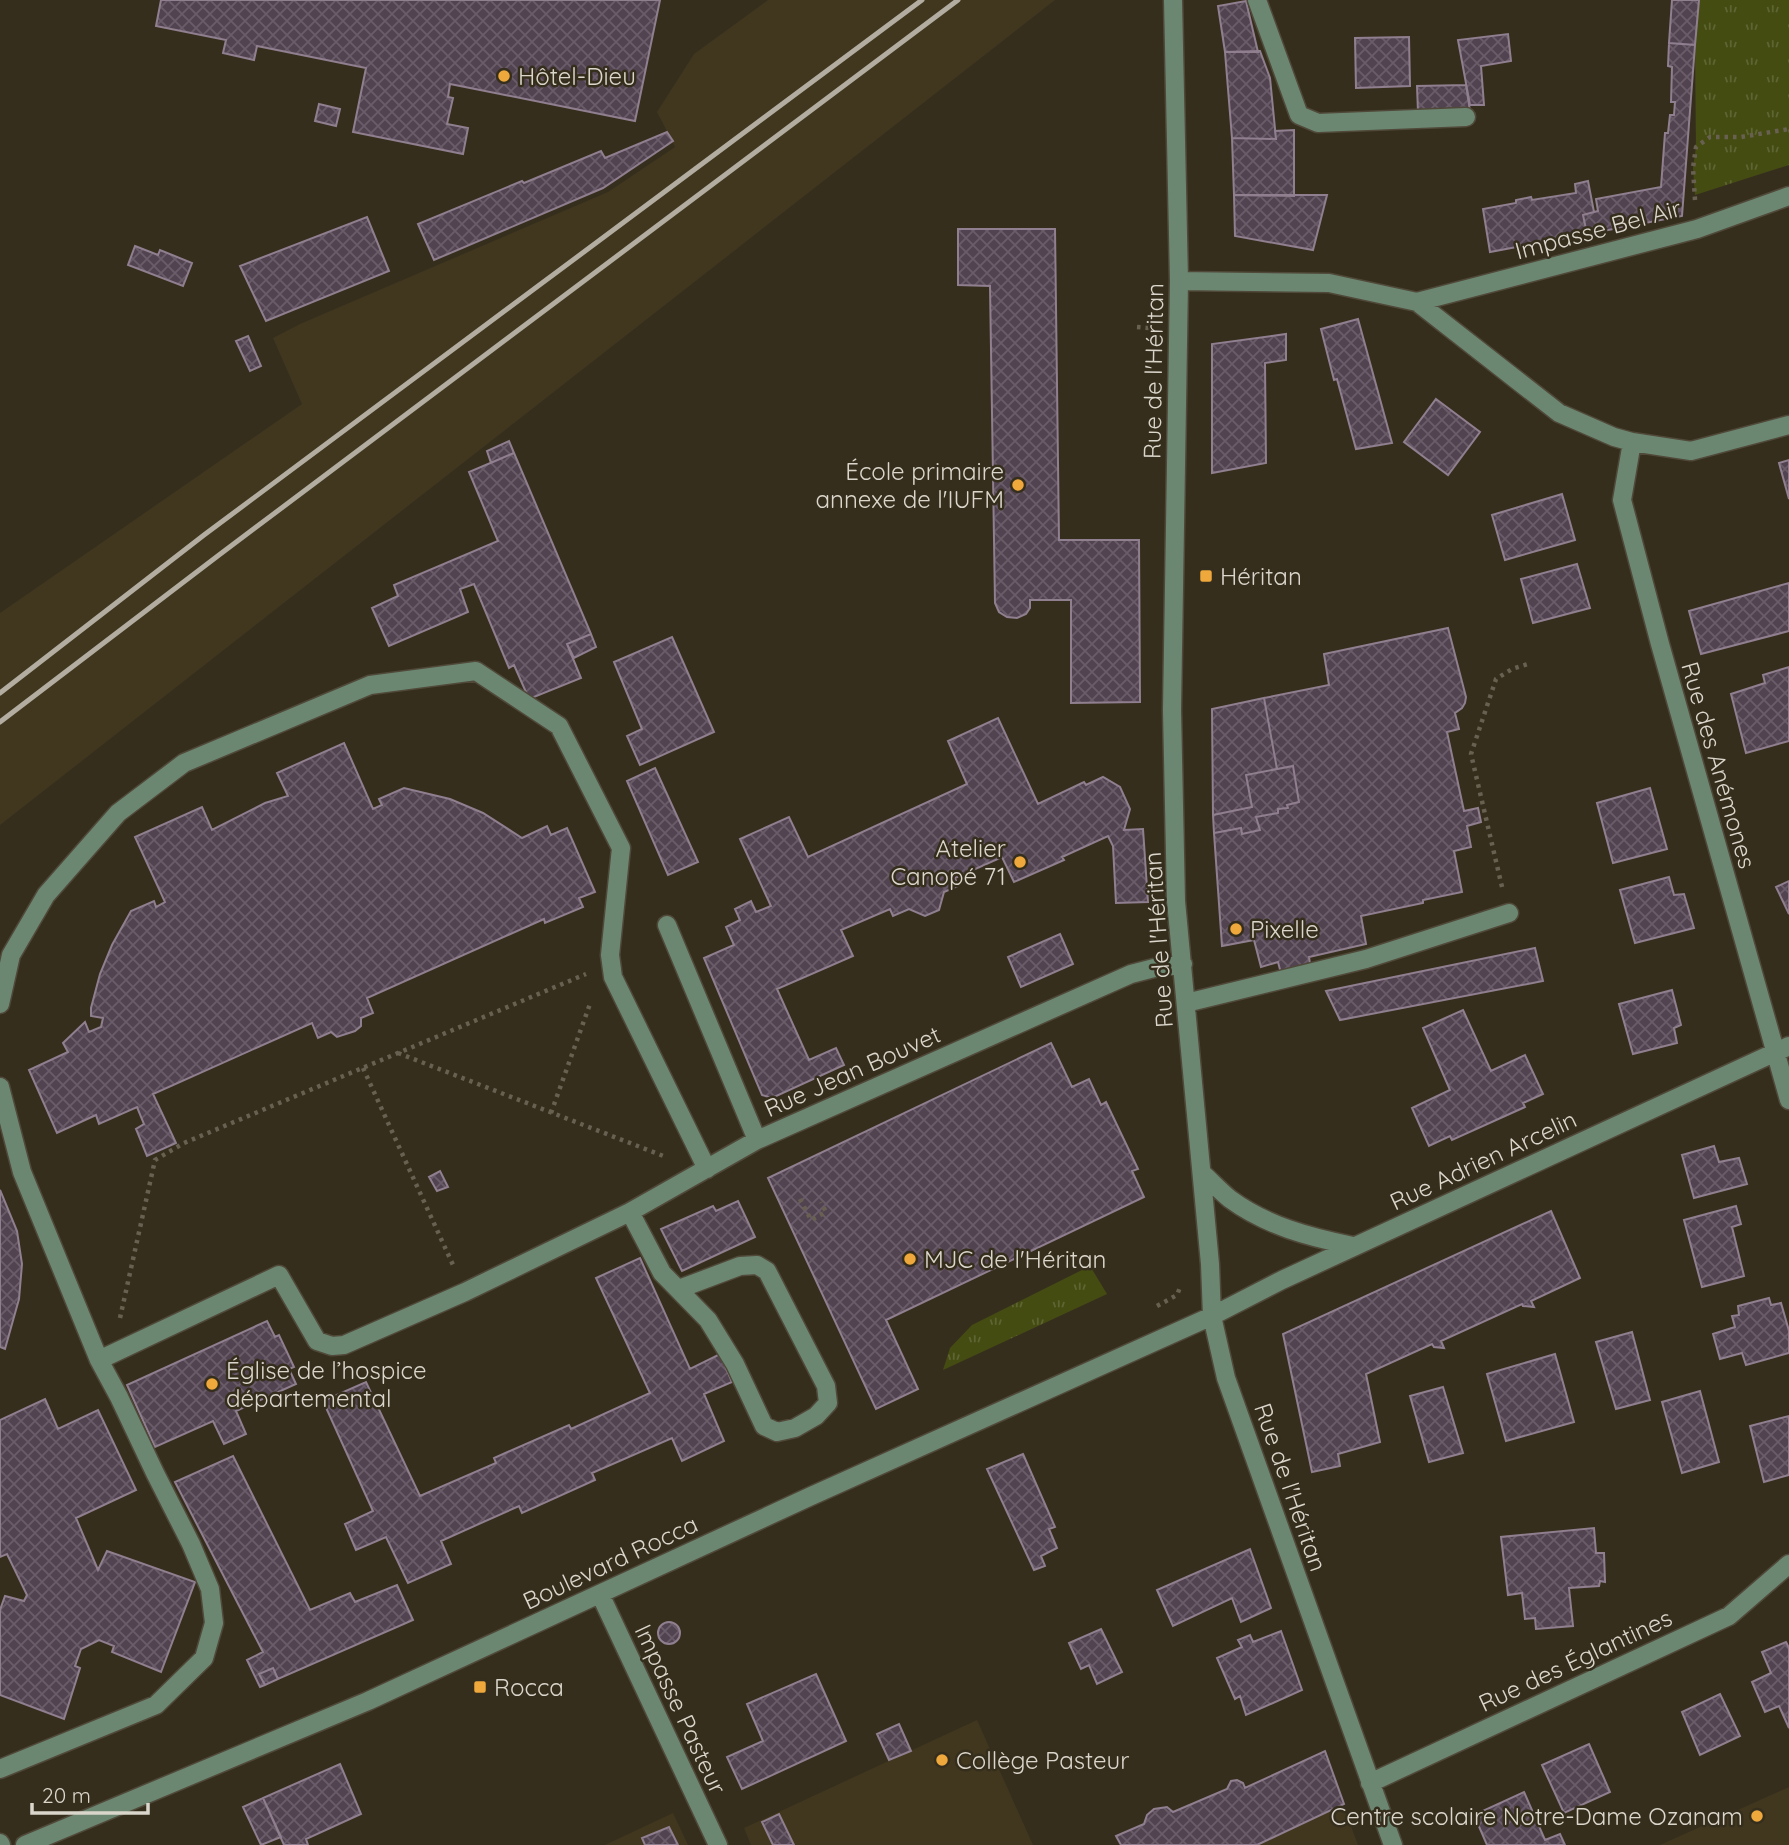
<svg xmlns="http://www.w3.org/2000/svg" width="1789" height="1845" viewBox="0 0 1789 1845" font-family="Quicksand,sans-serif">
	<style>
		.built { fill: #41371f }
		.grass { fill: url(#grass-tufts) }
		.building { fill: url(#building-cross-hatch); stroke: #907f8f; stroke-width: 2 }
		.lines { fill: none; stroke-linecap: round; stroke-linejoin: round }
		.minor-casing { stroke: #504939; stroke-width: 21 }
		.path { stroke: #686152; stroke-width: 4.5; stroke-dasharray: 3.5 5; stroke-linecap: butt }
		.minor { stroke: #6b8772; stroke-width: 18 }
		.rail { stroke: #b2ada0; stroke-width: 5 }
		.poi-dot { fill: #eea83c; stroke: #362e1d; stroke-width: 2.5 }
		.labels { text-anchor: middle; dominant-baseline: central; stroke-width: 5; stroke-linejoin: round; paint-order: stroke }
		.poi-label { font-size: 24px; fill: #dad6cb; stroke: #362e1d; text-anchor: start }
		.street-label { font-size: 24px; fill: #dad6cb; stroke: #362e1d }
	</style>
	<defs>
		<pattern id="grass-tufts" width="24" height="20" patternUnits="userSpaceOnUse" patternTransform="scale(1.75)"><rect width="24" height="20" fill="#444c12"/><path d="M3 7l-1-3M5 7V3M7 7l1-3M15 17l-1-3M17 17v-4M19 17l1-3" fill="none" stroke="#5e6533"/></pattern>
		<pattern id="building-cross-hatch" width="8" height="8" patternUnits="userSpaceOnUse" patternTransform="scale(1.75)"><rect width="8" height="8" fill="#524351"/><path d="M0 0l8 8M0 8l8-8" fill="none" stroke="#6a5d69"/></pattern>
	</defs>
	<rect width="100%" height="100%" fill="#362e1d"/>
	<path class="built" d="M 768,0 L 1055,0 L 0,825 L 0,613 L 302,404 L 273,338 L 300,324 L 608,192 L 675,147 L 657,112 L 694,54 Z
		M 977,1720 L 1033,1845 L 751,1845 L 744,1828 Z
		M 1789,1787 L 1789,1845 L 1660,1845 Z
		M 1343,1805 L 1358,1845 L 1257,1845 Z
		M 673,1813 L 688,1845 L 605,1845 Z"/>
	<path class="grass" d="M 1699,0 L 1789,0 L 1789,165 L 1695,195 L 1693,168 L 1696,147 L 1695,45 Z
		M 1090,1266 L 1107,1294 L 943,1370 L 950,1348 L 972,1325 Z"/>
	<path class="building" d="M 161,0 L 660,0 L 635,121 L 450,84 L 448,97 L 453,98 L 447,124 L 468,128 L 463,154 L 353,132 L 366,68 L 257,46 L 254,60 L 223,53 L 226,40 L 156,26 Z
		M 1672,0 L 1699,0 L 1695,45 L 1669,43 Z
		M 1246,1 L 1258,52 L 1225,52 L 1218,6 Z
		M 1508,34 L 1511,61 L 1481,66 L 1484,105 L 1470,105 L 1458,40 Z
		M 1409,37 L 1410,86 L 1356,88 L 1355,38 Z
		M 1669,43 L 1695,45 L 1682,216 L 1587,234 L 1583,215 L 1598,211 L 1596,199 L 1661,187 L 1665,133 L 1668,133 L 1670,115 L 1674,115 L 1675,102 L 1671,102 L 1672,67 L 1668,66 Z
		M 1260,51 L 1270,78 L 1276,139 L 1232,138 L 1225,52 Z
		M 1466,85 L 1470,111 L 1418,112 L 1417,86 Z
		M 319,104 L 340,109 L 336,126 L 315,121 Z
		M 1294,130 L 1294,196 L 1234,195 L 1232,138 L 1276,139 L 1275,131 Z
		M 667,132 L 673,141 L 603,188 L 434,260 L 418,224 L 522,181 L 524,183 L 601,151 L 605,158 Z
		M 1588,181 L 1594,212 L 1583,215 L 1587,234 L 1490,252 L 1483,209 L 1516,203 L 1516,200 L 1531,197 L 1532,200 L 1576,193 L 1575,184 Z
		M 1234,195 L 1327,195 L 1313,250 L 1235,236 Z
		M 367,217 L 389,271 L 266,321 L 240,266 Z
		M 958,229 L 1055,229 L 1059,540 L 1139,540 L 1140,702 L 1071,703 L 1071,600 L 1030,600 L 1030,608 L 1026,614 L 1017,618 L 1007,617 L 999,612 L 995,603 L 990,286 L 958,285 Z
		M 135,246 L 158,255 L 160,250 L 192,263 L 183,286 L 128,265 Z
		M 1358,319 L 1392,443 L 1356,449 L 1337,379 L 1334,380 L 1321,329 Z
		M 1286,334 L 1286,360 L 1265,363 L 1266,463 L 1212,473 L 1212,344 Z
		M 248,336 L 261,366 L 250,371 L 236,341 Z
		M 1436,399 L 1480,432 L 1448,475 L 1404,442 Z
		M 509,441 L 514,453 L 491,463 L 487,451 Z
		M 514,453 L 591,634 L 567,644 L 581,678 L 529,699 L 514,665 L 509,668 L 474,584 L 460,589 L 468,612 L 389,646 L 372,608 L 398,596 L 394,585 L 498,541 L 469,472 Z
		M 1789,460 L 1789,499 L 1779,463 Z
		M 1562,494 L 1575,540 L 1505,560 L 1492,515 Z
		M 1577,564 L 1590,608 L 1533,623 L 1521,579 Z
		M 1789,583 L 1789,631 L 1701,654 L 1689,611 Z
		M 1448,628 L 1466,697 L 1465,703 L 1462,708 L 1455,713 L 1459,729 L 1447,732 L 1464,811 L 1478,808 L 1481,822 L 1467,826 L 1471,847 L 1454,851 L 1462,892 L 1423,900 L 1423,903 L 1361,916 L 1366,944 L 1309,957 L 1311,971 L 1282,977 L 1278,962 L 1261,967 L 1254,940 L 1222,946 L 1214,833 L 1241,828 L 1242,834 L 1260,830 L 1256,817 L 1278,813 L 1278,809 L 1288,808 L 1287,805 L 1299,802 L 1293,766 L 1277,769 L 1264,698 L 1329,685 L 1324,654 Z
		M 591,634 L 596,647 L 574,658 L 567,644 Z
		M 672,637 L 714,732 L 640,765 L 627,736 L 642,729 L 614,662 Z
		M 1789,667 L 1789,741 L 1746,753 L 1731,694 L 1765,683 L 1763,675 Z
		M 1264,698 L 1277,769 L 1246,775 L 1252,807 L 1213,815 L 1212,709 Z
		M 998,718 L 1038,804 L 1084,782 L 1086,785 L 1103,777 L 1120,787 L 1130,809 L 1124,830 L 1143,829 L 1148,902 L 1116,903 L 1113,846 L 1108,836 L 1062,857 L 1064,860 L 1014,882 L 1002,857 L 955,878 L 958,886 L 944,892 L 939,910 L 925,916 L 909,909 L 893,916 L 890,909 L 841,930 L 853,956 L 777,989 L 809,1060 L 836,1048 L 844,1065 L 772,1098 L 762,1095 L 704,958 L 734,945 L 726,927 L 740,920 L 735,909 L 751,901 L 756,912 L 771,906 L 740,839 L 789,817 L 808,857 L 967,784 L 948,741 Z
		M 344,743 L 373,809 L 382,805 L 379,799 L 404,788 L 450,799 L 483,813 L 522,838 L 547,826 L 551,835 L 567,828 L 595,892 L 579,898 L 583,907 L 545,923 L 544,919 L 367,998 L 373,1013 L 361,1018 L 361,1026 L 355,1031 L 337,1037 L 331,1032 L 318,1038 L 312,1023 L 153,1094 L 176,1143 L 147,1156 L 136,1129 L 144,1124 L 137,1107 L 99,1124 L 96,1115 L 57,1133 L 29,1070 L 68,1052 L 63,1043 L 85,1022 L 89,1032 L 101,1027 L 103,1018 L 91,1016 L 91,1008 L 100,974 L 112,945 L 131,911 L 154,901 L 156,907 L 165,902 L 135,837 L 202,807 L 212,830 L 265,803 L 288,796 L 277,773 Z
		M 1293,766 L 1299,802 L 1287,805 L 1288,808 L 1278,809 L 1278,813 L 1256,817 L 1260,830 L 1242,834 L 1241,828 L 1214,833 L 1213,815 L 1252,807 L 1246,775 Z
		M 655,768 L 698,862 L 668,875 L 627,781 Z
		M 1650,788 L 1667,849 L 1613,863 L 1597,803 Z
		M 1669,877 L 1674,895 L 1684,894 L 1694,928 L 1635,943 L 1620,890 Z
		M 1789,881 L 1789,914 L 1776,887 Z
		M 1060,934 L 1073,964 L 1021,987 L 1008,957 Z
		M 1535,948 L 1543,981 L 1340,1020 L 1326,991 Z
		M 1672,990 L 1681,1025 L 1674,1028 L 1677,1043 L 1633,1054 L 1619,1004 Z
		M 1463,1010 L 1491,1071 L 1525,1055 L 1543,1094 L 1523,1103 L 1525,1107 L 1452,1140 L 1450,1136 L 1429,1146 L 1412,1108 L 1450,1090 L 1423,1028 Z
		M 1051,1043 L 1072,1087 L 1089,1079 L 1101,1105 L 1106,1102 L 1138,1169 L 1132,1171 L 1144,1197 L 886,1320 L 918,1389 L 876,1409 L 768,1178 Z
		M 1714,1146 L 1719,1162 L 1739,1158 L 1747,1184 L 1694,1198 L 1682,1155 Z
		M 440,1171 L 448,1187 L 437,1191 L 429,1177 Z
		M 0,1190 L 17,1231 L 22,1264 L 19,1299 L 5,1349 L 0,1347 Z
		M 738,1201 L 755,1237 L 682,1271 L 661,1229 L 713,1206 L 716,1211 Z
		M 1736,1206 L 1741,1224 L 1732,1227 L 1744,1276 L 1702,1287 L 1684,1220 Z
		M 1551,1211 L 1580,1278 L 1531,1301 L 1534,1307 L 1523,1306 L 1522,1304 L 1441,1341 L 1444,1348 L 1434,1347 L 1432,1344 L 1366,1374 L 1380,1442 L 1338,1454 L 1340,1466 L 1312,1472 L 1283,1334 Z
		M 640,1258 L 690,1369 L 720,1354 L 732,1382 L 704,1394 L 724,1441 L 682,1461 L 672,1438 L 592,1473 L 595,1480 L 522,1513 L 519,1506 L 441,1541 L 451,1564 L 408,1583 L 386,1537 L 356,1550 L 345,1524 L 373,1511 L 323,1401 L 366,1382 L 420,1496 L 496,1463 L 494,1458 L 569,1425 L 571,1429 L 650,1393 L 596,1278 Z
		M 1769,1298 L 1771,1305 L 1781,1303 L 1789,1331 L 1789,1353 L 1746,1365 L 1742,1353 L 1720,1359 L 1713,1334 L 1735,1327 L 1732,1316 L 1739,1315 L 1738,1306 Z
		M 267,1321 L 275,1337 L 279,1335 L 294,1367 L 289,1369 L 296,1384 L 236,1411 L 246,1434 L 224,1444 L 213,1421 L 155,1447 L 127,1385 Z
		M 1632,1332 L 1650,1400 L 1616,1409 L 1596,1342 Z
		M 1555,1354 L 1574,1422 L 1506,1441 L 1487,1374 Z
		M 1443,1387 L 1463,1453 L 1429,1462 L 1410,1396 Z
		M 1700,1391 L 1719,1462 L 1682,1473 L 1662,1402 Z
		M 45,1399 L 58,1429 L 98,1410 L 136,1490 L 76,1518 L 98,1570 L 107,1551 L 195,1582 L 161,1672 L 112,1652 L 114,1646 L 99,1640 L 81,1649 L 75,1666 L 80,1668 L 64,1719 L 0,1695 L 0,1610 L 5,1596 L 24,1601 L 27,1595 L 7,1554 L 0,1557 L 0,1420 Z
		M 1789,1416 L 1789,1475 L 1764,1482 L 1750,1426 Z
		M 1023,1454 L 1055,1527 L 1049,1529 L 1057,1548 L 1041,1556 L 1045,1566 L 1034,1570 L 987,1469 Z
		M 233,1456 L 310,1610 L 350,1593 L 355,1602 L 397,1585 L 413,1620 L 278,1679 L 273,1668 L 259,1674 L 265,1685 L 260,1687 L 247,1660 L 263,1652 L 175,1482 Z
		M 1594,1528 L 1596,1553 L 1604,1553 L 1605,1582 L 1600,1581 L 1599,1586 L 1569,1588 L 1573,1626 L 1536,1629 L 1535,1618 L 1525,1619 L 1522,1593 L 1508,1595 L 1501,1537 Z
		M 1250,1549 L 1271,1608 L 1241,1622 L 1232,1598 L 1173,1626 L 1157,1590 Z
		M658 1633a11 11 0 1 1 22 0a11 11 0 1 1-22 0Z
		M 1101,1629 L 1122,1672 L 1097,1684 L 1089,1665 L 1081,1669 L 1069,1643 Z
		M 1281,1631 L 1302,1690 L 1246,1715 L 1240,1696 L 1235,1699 L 1217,1658 L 1242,1647 L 1238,1640 L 1250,1635 L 1253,1642 Z
		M 1786,1642 L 1789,1648 L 1789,1728 L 1779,1706 L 1765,1712 L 1752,1682 L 1771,1673 L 1762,1652 Z
		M 273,1668 L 278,1679 L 265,1685 L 259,1674 Z
		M 816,1674 L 846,1741 L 742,1789 L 727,1757 L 763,1741 L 747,1704 Z
		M 1720,1694 L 1740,1736 L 1700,1755 L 1682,1712 Z
		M 899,1724 L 911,1751 L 889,1760 L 877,1734 Z
		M 1589,1744 L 1610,1792 L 1564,1813 L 1542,1765 Z
		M 1325,1751 L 1344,1804 L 1257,1845 L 1121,1845 L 1116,1836 L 1144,1824 L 1147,1815 L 1154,1809 L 1167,1807 L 1173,1812 L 1227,1789 L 1231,1781 L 1237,1780 L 1243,1783 L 1245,1788 Z
		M 340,1764 L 361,1814 L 306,1839 L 308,1845 L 284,1845 L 263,1798 Z
		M 1524,1792 L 1545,1840 L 1560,1834 L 1565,1845 L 1487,1845 L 1474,1815 Z
		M 263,1798 L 281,1837 L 261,1845 L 243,1807 Z
		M 779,1814 L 794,1845 L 773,1845 L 762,1822 Z
		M 669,1827 L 678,1845 L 645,1845 L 642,1838 Z"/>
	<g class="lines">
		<g class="minor-casing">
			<path id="minor" d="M 1173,0 L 1179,281 L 1172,710 L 1176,901 L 1210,1264 L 1212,1316 L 1226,1378 L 1393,1845
				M 1257,0 L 1299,115 L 1318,123 L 1466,117
				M 1179,281 L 1329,283 L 1417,302 L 1559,413 L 1614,437 L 1632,442 L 1691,451 L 1789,425
				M 1417,302 L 1697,229 L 1789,196
				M 1632,442 L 1622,500 L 1660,644 L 1789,1100
				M 667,925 L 757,1140 L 1131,974 L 1158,967 L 1183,964
				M 1186,1003 L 1366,959 L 1509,913
				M 0,1004 L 11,955 L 46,895 L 118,813 L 184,763 L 370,685 L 476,671 L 559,726 L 621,848 L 610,955 L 613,977 L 707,1169
				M 0,1087 L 22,1172 L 99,1360 L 119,1397 L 155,1473 L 191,1544 L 210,1589 L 214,1623 L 204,1658 L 156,1705 L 0,1769
				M 1202,1173 C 1211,1181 1220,1191 1230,1199 C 1267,1226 1309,1237 1353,1246
				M 630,1212 L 662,1273 L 708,1320 L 735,1364 L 764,1426 L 777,1432 L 795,1428 L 816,1416 L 828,1403 L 826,1386 L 767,1271 L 757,1265 L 740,1266 L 679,1289
				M 99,1360 L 279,1275 L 317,1341 L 332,1346 L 344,1345 L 465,1292 L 630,1212 L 757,1140
				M 600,1594 L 718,1845
				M 1370,1783 L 1729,1616 L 1789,1564
				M 0,1843 L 1,1845
				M 25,1845 L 368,1701 L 809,1497 L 1212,1316 L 1282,1280 L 1789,1046"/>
		</g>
		<path class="path" d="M 1695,200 L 1693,168 L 1696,147 L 1710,137 L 1741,137 L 1789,129
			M 1137,327 L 1150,328
			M 1502,887 L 1471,754 L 1496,679 L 1512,669 L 1531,663
			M 398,1053 L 666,1157
			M 363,1068 L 453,1265
			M 551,1113 L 591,1001
			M 800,1199 L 811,1220 L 826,1212 L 821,1202
			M 1157,1306 L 1177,1295 L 1181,1285
			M 120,1318 L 155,1160 L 184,1143 L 586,974"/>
		<use href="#minor" class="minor"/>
		<path class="rail" d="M 0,693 L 204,535 L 922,0
			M 0,722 L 219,555 L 958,0"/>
	</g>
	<g class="poi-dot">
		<circle cx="504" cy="76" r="7"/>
		<circle cx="1018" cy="485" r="7"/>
		<rect x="1199" y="569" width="14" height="14" rx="3.5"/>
		<circle cx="1020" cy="862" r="7"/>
		<circle cx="1236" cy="929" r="7"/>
		<circle cx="910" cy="1259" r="7"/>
		<circle cx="212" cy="1384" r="7"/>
		<rect x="473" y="1680" width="14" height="14" rx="3.5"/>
		<circle cx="942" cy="1760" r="7"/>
		<circle cx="1757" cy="1816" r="7"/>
	</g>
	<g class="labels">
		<g class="poi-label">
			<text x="518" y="76">Hôtel-Dieu</text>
			<text x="1004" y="471" text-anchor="end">École primaire<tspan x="1004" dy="28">annexe de l'IUFM</tspan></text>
			<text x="1220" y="576">Héritan</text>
			<text x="1006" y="848" text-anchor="end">Atelier<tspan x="1006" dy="28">Canopé 71</tspan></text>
			<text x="1250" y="929">Pixelle</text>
			<text x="924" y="1259">MJC de l'Héritan</text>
			<text x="226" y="1370">Église de l’hospice<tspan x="226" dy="28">départemental</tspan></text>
			<text x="494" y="1687">Rocca</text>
			<text x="956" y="1760">Collège Pasteur</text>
			<text x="1743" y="1816" text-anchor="end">Centre scolaire Notre-Dame Ozanam</text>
		</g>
		<g class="street-label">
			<text transform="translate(1598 229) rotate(-15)">Impasse Bel Air</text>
			<text transform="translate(1153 371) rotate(-89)">Rue de l'Héritan</text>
			<text transform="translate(1719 765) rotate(74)">Rue des Anémones</text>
			<text transform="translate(1158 940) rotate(-94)">Rue de l'Héritan</text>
			<text transform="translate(852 1071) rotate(-24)">Rue Jean Bouvet</text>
			<text transform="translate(1483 1160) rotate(-25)">Rue Adrien Arcelin</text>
			<text transform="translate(1291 1487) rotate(71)">Rue de l'Héritan</text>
			<text transform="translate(610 1562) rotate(-25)">Boulevard Rocca</text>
			<text transform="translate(1575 1660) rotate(-25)">Rue des Églantines</text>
			<text transform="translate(681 1709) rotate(65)">Impasse Pasteur</text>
		</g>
	</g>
	<path d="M32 1803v10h116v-10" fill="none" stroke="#dad6cb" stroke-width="3.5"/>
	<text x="42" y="1803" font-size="21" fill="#dad6cb" stroke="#362e1d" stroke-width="5" paint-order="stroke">20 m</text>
</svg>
